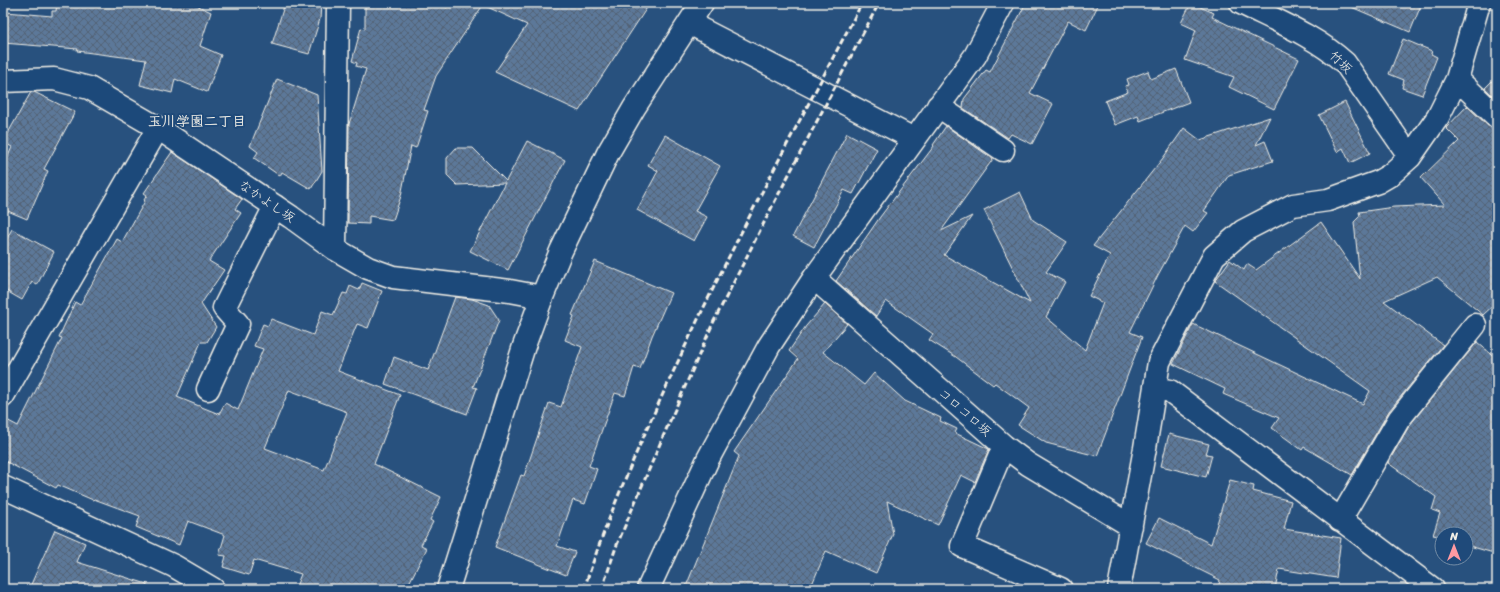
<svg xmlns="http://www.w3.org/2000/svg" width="1500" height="592" viewBox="0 0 1500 592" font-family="Sriracha,'Klee One',sans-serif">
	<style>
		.building { fill: url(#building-cross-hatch); stroke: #f4f1e8; fill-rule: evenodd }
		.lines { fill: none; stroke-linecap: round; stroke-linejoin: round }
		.minor-casing { stroke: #f4f1e8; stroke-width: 25 }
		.minor { stroke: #1f4a7a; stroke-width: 22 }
		.rail { stroke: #f4f1e8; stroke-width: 3; stroke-dasharray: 6 3; stroke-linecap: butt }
		.labels { text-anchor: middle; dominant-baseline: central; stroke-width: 4; stroke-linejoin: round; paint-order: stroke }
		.street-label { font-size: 13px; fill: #f4f1e8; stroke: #1f4a7a }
		.neighbourhood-label { font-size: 14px; font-weight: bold; fill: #f4f1e8; stroke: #1f4a7a }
	</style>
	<defs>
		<pattern id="building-cross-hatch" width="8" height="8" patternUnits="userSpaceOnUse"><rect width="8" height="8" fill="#5b7899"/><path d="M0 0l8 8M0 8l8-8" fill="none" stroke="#536274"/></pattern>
	</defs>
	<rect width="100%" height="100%" fill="#28517e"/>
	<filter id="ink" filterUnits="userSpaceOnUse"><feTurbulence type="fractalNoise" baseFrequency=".025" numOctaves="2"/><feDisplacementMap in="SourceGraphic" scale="8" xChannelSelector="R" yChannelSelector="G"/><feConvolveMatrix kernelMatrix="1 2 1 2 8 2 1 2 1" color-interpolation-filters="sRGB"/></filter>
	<g filter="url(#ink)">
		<path class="building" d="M 57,3 L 192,3 L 211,12 L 200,46 L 221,55 L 207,92 L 175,79 L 172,93 L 140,85 L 146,60 L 77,51 L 78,49 L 3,43 L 6,12 L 52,16 L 52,11 L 56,11 Z
			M 285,3 L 321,3 L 320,19 L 309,54 L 272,44 Z
			M 365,3 L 439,3 L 447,8 L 451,3 L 650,3 L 579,111 L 495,72 L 527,25 L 483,5 L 436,76 L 424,110 L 428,111 L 416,148 L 411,146 L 401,196 L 393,220 L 369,216 L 369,224 L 348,223 L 349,124 L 366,69 L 356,66 L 357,63 L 352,61 L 361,28 L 365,29 Z
			M 1026,3 L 1099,3 L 1086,30 L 1068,21 L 1030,93 L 1053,104 L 1032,144 L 1011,134 L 1008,138 L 963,108 L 964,99 L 986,70 L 990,72 Z
			M 1191,3 L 1214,13 L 1212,17 L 1299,59 L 1274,109 L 1229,87 L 1234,77 L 1185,60 L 1196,30 L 1181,23 Z
			M 1342,3 L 1422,3 L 1410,32 Z
			M 1403,39 L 1432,51 L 1431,54 L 1437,57 L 1422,95 L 1402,88 L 1404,80 L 1389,74 Z
			M 1176,69 L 1189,102 L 1140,121 L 1138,116 L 1115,125 L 1105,101 L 1128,92 L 1125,86 L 1129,85 L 1127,79 L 1148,71 L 1151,79 Z
			M 1497,76 L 1497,100 L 1485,88 Z
			M 277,79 L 317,95 L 322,171 L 311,189 L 282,172 L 280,176 L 254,158 L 258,152 L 250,146 Z
			M 31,92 L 34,92 L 75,112 L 44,169 L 48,171 L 27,219 L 3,209 L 3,168 L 12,147 L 3,142 Z
			M 1345,102 L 1370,153 L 1350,163 L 1343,148 L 1337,152 L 1319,115 Z
			M 1467,106 L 1488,126 L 1497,129 L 1497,302 L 1483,315 L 1437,277 L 1384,301 L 1443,345 L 1389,411 L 1352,475 L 1304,447 L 1302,450 L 1272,428 L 1279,418 L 1223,394 L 1225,389 L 1173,364 L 1193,324 L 1363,404 L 1370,391 L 1215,281 L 1230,260 L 1244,270 L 1247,264 L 1256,270 L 1321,222 L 1360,279 L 1354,222 L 1360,216 L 1359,212 L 1394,207 L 1445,205 L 1421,178 L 1459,141 L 1446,128 Z
			M 1270,117 L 1256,145 L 1265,141 L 1273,161 L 1229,175 L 1204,211 L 1208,213 L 1193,232 L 1185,226 L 1158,275 L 1130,332 L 1142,337 L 1097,456 L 1046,443 L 1018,425 L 1029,408 L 995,383 L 993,385 L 956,357 L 929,340 L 933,334 L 886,301 L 876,316 L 836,281 L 880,217 L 934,146 L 933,145 L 946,126 L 993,159 L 941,231 L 972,216 L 944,255 L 1030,303 L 984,210 L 1020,192 L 1033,220 L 1067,242 L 1046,272 L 1065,282 L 1046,317 L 1085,350 L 1103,303 L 1089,296 L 1110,255 L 1093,246 L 1163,158 L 1184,128 L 1200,140 Z
			M 847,133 L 877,149 L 853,194 L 844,190 L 814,247 L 793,236 Z
			M 665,135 L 720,166 L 695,211 L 707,217 L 694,241 L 637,210 L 658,171 L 648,165 Z
			M 527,141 L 565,160 L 508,270 L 470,251 L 505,183 L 457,185 L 447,175 L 447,158 L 456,148 L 473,148 L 506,181 Z
			M 172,152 L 242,199 L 235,209 L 241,213 L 209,261 L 224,270 L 201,304 L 216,327 L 207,342 L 201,342 L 177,397 L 219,414 L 225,403 L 238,410 L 263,349 L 254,346 L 263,324 L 268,326 L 271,319 L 313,335 L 322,311 L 333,315 L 343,293 L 347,294 L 350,286 L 359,290 L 362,283 L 382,291 L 368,328 L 357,324 L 338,371 L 400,395 L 374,464 L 441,497 L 430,520 L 433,522 L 421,545 L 427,548 L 406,589 L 295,589 L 301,574 L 254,560 L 249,575 L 223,567 L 226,556 L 219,555 L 225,535 L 188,521 L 179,545 L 136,527 L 140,516 L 94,499 L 93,500 L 58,485 L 56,488 L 3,460 L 3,418 L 18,426 L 62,338 L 59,337 L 75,302 L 80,305 L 117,239 L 122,242 L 145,201 L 144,200 L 147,195 L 144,193 ZM 289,390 L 347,412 L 324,470 L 265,448 Z
			M 12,229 L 54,252 L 37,285 L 32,282 L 22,300 L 3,289 L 3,245 Z
			M 595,261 L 671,293 L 652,336 L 640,369 L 634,367 L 625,396 L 615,393 L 589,466 L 597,469 L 585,504 L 573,500 L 557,546 L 575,552 L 566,575 L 495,547 L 521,475 L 524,476 L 549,403 L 561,407 L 582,347 L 565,340 L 574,316 L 572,315 Z
			M 455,297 L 472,299 L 489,305 L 499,320 L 473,387 L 477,388 L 467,414 L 385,384 L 394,357 L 428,370 Z
			M 825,304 L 847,324 L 823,352 L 864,385 L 874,373 L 905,401 L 941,418 L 940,421 L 957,429 L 955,433 L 989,449 L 975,482 L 961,475 L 938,525 L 887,501 L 893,534 L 876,573 L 826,551 L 810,589 L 685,589 L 739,456 L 734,452 L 798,359 L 789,351 L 806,326 Z
			M 1477,342 L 1497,359 L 1497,554 L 1466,545 L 1466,534 L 1442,534 L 1442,537 L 1433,535 L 1440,513 L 1432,510 L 1436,497 L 1388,463 L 1409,426 Z
			M 1169,434 L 1209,444 L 1206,454 L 1212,455 L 1206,477 L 1161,466 Z
			M 1230,480 L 1254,486 L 1253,491 L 1291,501 L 1284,529 L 1341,538 L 1336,578 L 1279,569 L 1275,589 L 1218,589 L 1220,580 L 1146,543 L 1159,518 L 1211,544 Z
			M 55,530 L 85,543 L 77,562 L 147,584 L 146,589 L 29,589 Z"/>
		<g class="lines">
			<g class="minor-casing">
				<path id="minor" d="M 1241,3 C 1277,21 1315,36 1345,63 L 1410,157
					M 689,23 L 914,139
					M 1457,79 L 1497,117
					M 3,81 L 54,79 L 89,88 L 158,128 L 291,217 L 335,249 L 368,268 L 393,277 L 510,291 L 542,297
					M 938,106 L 1003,150
					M 335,249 L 338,3
					M 814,278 L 1004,446 L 1028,464 L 1131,526
					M 1155,388 L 1170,391 L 1433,589
					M 208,389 L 238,324 L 224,308 L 275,206
					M 3,396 L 158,128
					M 1004,446 L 962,546 L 1061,589
					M 3,487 L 174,566 L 213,589
					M 1340,520 L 1399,419 L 1475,325
					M 448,589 L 524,346 L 542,297 L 561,251 L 608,153 L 634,108 L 702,3
					M 648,589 L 708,459 L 769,346 L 814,278 L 975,56 L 1003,3
					M 1119,589 L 1145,448 L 1159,362 L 1214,256 L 1243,231 L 1293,205 L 1328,200 L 1378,182 L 1390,175 L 1410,157 L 1438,117 L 1457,79 L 1479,3"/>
			</g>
			<use href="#minor" class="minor"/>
			<path class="rail" d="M 584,589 C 607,518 637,449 669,381 C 728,252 796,128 862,3
				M 602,589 L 616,547 L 662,439 L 713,323 L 775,201 L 879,3"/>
		</g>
	</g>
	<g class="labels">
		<g class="street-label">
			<text transform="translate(1341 62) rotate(44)">竹坂</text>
			<text transform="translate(267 201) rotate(34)">なかよし坂</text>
			<text transform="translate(965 412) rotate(41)">コロコロ坂</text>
		</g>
		<g class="neighbourhood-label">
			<text x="197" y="121">玉川学園二丁目</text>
		</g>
	</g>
	<rect width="1500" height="592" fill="none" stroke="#1f4a7a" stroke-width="16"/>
	<rect x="8" y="8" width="1484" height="576" fill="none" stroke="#f4f1e8" stroke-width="1.5" filter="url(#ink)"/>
	<g transform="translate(1454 546)"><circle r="19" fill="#1f4a7a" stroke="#748da6"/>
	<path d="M0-3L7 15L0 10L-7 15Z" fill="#ff9aa2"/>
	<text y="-6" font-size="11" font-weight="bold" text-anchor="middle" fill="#f4f1e8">N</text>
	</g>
</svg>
